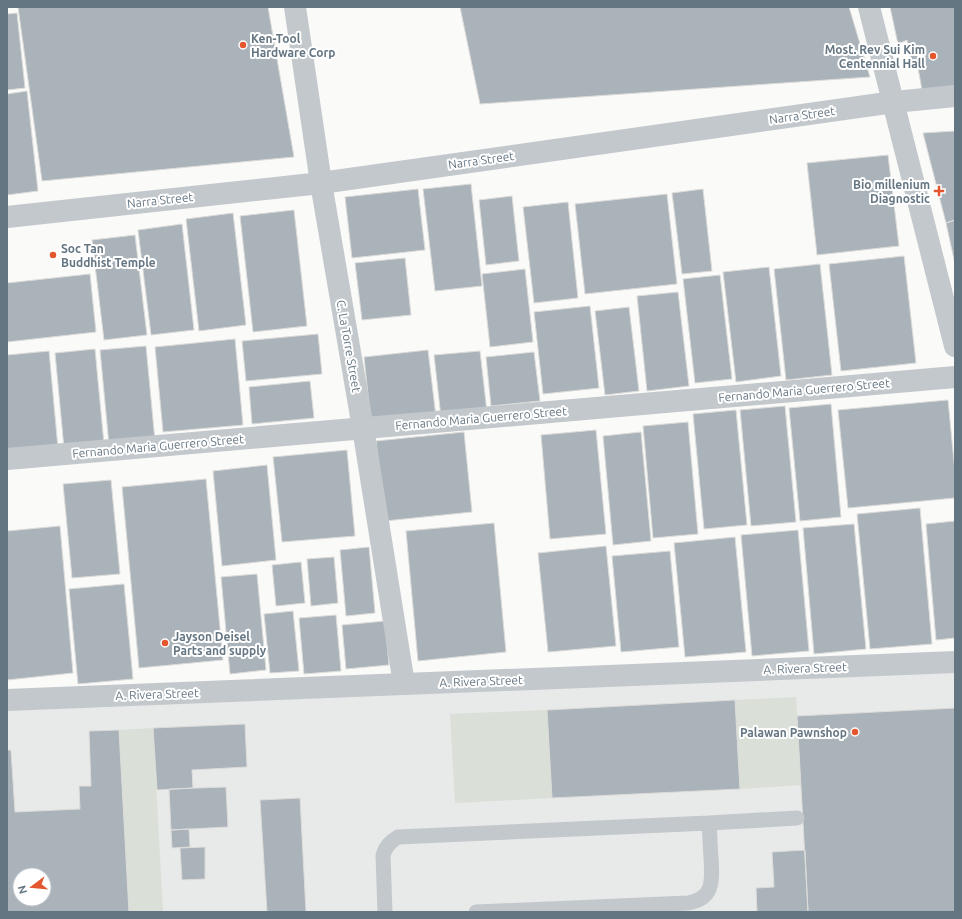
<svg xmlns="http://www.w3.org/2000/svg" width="962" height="919" viewBox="0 0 962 919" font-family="Ubuntu,sans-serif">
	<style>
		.built { fill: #e8e9e9; fill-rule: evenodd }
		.green { fill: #dadfd7 }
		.building { fill: #aab3b9; stroke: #dcdcda; fill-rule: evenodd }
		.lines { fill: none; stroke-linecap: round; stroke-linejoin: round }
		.service { stroke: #c3c8cc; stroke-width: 15 }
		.minor { stroke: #c3c8cc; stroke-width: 22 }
		.tertiary { stroke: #c3c8cc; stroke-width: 22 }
		.poi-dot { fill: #e4572e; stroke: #fff; stroke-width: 1.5 }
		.labels { text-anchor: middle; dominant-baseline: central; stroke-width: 4; stroke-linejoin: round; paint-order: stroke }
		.poi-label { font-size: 12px; font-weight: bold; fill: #657683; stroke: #fff; text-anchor: start }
		.street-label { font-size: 12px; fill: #657683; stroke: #fff }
	</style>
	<rect width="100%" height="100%" fill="#fafaf8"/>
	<path class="built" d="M 955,667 L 955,912 L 7,912 L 7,705 ZM 20,875 L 44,875 L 44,899 L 20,899 Z"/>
	<path class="green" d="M 796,697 L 801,785 L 740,789 L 735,700 Z
		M 547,710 L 552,798 L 455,803 L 450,714 Z
		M 153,728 L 163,912 L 129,912 L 119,730 Z"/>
	<path class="building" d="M 18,7 L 268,7 L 294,157 L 42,181 Z
		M 460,7 L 849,7 L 870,77 L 480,104 Z
		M 890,7 L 955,7 L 955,87 L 922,90 L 918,68 L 913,69 L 907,40 L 898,44 Z
		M 17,13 L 25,88 L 7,90 L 7,14 Z
		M 27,91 L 38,191 L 7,195 L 7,94 Z
		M 955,131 L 955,220 L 946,223 L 923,133 Z
		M 888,155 L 899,246 L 817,255 L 807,163 Z
		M 471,184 L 482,286 L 435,291 L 423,189 Z
		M 418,189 L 425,250 L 352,258 L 345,197 Z
		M 703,189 L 712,271 L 682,274 L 672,193 Z
		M 667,194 L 677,284 L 585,294 L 575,204 Z
		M 512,196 L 519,261 L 486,265 L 479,200 Z
		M 568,202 L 578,298 L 534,303 L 523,207 Z
		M 294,210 L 307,326 L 253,332 L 240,216 Z
		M 233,213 L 246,325 L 199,331 L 186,219 Z
		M 955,220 L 955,264 L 946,223 Z
		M 182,224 L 194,330 L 151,335 L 138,230 Z
		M 135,235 L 147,335 L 104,340 L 92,240 Z
		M 904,256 L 916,363 L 841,371 L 829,264 Z
		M 405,258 L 411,315 L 362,320 L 355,263 Z
		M 820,264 L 832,375 L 786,380 L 774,269 Z
		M 769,267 L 781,376 L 736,382 L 723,272 Z
		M 525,269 L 533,342 L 490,347 L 482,274 Z
		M 90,274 L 96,332 L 7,342 L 7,283 Z
		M 720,275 L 732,379 L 695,383 L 683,279 Z
		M 678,292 L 689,386 L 647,391 L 637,296 Z
		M 590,306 L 599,388 L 543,394 L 534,312 Z
		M 629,307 L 639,391 L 605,395 L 595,311 Z
		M 318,334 L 322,374 L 246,381 L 242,341 Z
		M 235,339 L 243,425 L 163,432 L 155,347 Z
		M 146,346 L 155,441 L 109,445 L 100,350 Z
		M 95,349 L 104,444 L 64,448 L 55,353 Z
		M 428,350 L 436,417 L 371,424 L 364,357 Z
		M 49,351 L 58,448 L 7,453 L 7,355 Z
		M 480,351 L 487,412 L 441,417 L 434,355 Z
		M 534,352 L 540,401 L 491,406 L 486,357 Z
		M 310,381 L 314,418 L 252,424 L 249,387 Z
		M 948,400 L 955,472 L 955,498 L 848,508 L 838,410 Z
		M 831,404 L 841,517 L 800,521 L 789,408 Z
		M 785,406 L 796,522 L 751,526 L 740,410 Z
		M 736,410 L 747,525 L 704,529 L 693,414 Z
		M 688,422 L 698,534 L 653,538 L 643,426 Z
		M 596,430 L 606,534 L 550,539 L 541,435 Z
		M 464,432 L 472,512 L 385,521 L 376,441 Z
		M 641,432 L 651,541 L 613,545 L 603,436 Z
		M 347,450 L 355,536 L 282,542 L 273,457 Z
		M 267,465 L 276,560 L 222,566 L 213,471 Z
		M 206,479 L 223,660 L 139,668 L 122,487 Z
		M 111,480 L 120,574 L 72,578 L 63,484 Z
		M 920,508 L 932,644 L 870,649 L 857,514 Z
		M 955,521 L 955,638 L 936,640 L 926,524 Z
		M 494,523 L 506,652 L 418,661 L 406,531 Z
		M 854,524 L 866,649 L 814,654 L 803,528 Z
		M 60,526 L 73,673 L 7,680 L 7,531 Z
		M 798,530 L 809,651 L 752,656 L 741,535 Z
		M 735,537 L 746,652 L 685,657 L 674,543 Z
		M 606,546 L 616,646 L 548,652 L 538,553 Z
		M 369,547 L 375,613 L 346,616 L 340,550 Z
		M 670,551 L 679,647 L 621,652 L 612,556 Z
		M 334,557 L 338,603 L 311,606 L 307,559 Z
		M 301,562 L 305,603 L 276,606 L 272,565 Z
		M 257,574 L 266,670 L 230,674 L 221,577 Z
		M 124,584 L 133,679 L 78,684 L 69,589 Z
		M 293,611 L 299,671 L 270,673 L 264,614 Z
		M 336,615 L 341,671 L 304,674 L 299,618 Z
		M 385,621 L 389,665 L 346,669 L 342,625 Z
		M 735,700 L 740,789 L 552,798 L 547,710 Z
		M 955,708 L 955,912 L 808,912 L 797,716 Z
		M 245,724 L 247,767 L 192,770 L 193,788 L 157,790 L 153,728 Z
		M 119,730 L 129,912 L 7,912 L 7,750 L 11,750 L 15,812 L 80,809 L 79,786 L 91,786 L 89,731 ZM 20,875 L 44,875 L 44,899 L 20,899 Z
		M 226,787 L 228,827 L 171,830 L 169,789 Z
		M 300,798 L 306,912 L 267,912 L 260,800 Z
		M 189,829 L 190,847 L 172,848 L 171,830 Z
		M 205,847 L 205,879 L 182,880 L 180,848 Z
		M 805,850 L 808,912 L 757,912 L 756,888 L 774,887 L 772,852 Z"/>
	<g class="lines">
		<path class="service" d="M 709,823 L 797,818
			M 385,912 L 383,855 C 386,846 390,842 398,837 L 709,823 C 710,834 710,846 711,857 C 712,880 715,898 688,903 L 476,912"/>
		<path class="minor" d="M 295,7 L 321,183 L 363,428 L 404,684
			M 869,7 L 955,346
			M 7,217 L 321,183 L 894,102 L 955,96
			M 7,459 L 955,377"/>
		<path class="tertiary" d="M 7,700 L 955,662"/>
	</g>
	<g class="poi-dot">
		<circle cx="243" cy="45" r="4"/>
		<circle cx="933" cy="56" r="4"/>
		<path d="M937 185h4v4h4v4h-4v4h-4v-4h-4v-4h4z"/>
		<circle cx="53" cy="255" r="4"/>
		<circle cx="165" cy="643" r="4"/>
		<circle cx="855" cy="732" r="4"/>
	</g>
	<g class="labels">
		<g class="poi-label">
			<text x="251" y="38">Ken-Tool<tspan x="251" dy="14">Hardware Corp</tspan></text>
			<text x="925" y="49" text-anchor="end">Most. Rev Sui Kim<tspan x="925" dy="14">Centennial Hall</tspan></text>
			<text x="930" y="184" text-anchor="end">Bio millenium<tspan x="930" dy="14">Diagnostic</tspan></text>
			<text x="61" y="248">Soc Tan<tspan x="61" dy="14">Buddhist Temple</tspan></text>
			<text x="173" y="636">Jayson Deisel<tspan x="173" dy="14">Parts and supply</tspan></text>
			<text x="847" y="732" text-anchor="end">Palawan Pawnshop</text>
		</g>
		<g class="street-label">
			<text transform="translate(802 115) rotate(-8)">Narra Street</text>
			<text transform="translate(481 160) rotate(-8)">Narra Street</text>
			<text transform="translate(160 200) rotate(-6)">Narra Street</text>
			<text transform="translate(349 346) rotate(80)">C. La Torre Street</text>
			<text transform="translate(804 390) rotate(-5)">Fernando Maria Guerrero Street</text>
			<text transform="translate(481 418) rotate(-5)">Fernando Maria Guerrero Street</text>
			<text transform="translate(158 446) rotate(-5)">Fernando Maria Guerrero Street</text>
			<text transform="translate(805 668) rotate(-2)">A. Rivera Street</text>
			<text transform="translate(481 681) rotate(-2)">A. Rivera Street</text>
			<text transform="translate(157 694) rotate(-2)">A. Rivera Street</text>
		</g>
	</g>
	<rect width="962" height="919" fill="none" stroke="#657683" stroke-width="16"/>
	<g transform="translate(32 887) rotate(254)"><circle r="19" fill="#ffffff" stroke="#c1c8cd"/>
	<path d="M0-3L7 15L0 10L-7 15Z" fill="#e4572e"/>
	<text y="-6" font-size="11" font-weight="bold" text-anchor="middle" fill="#657683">N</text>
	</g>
</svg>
